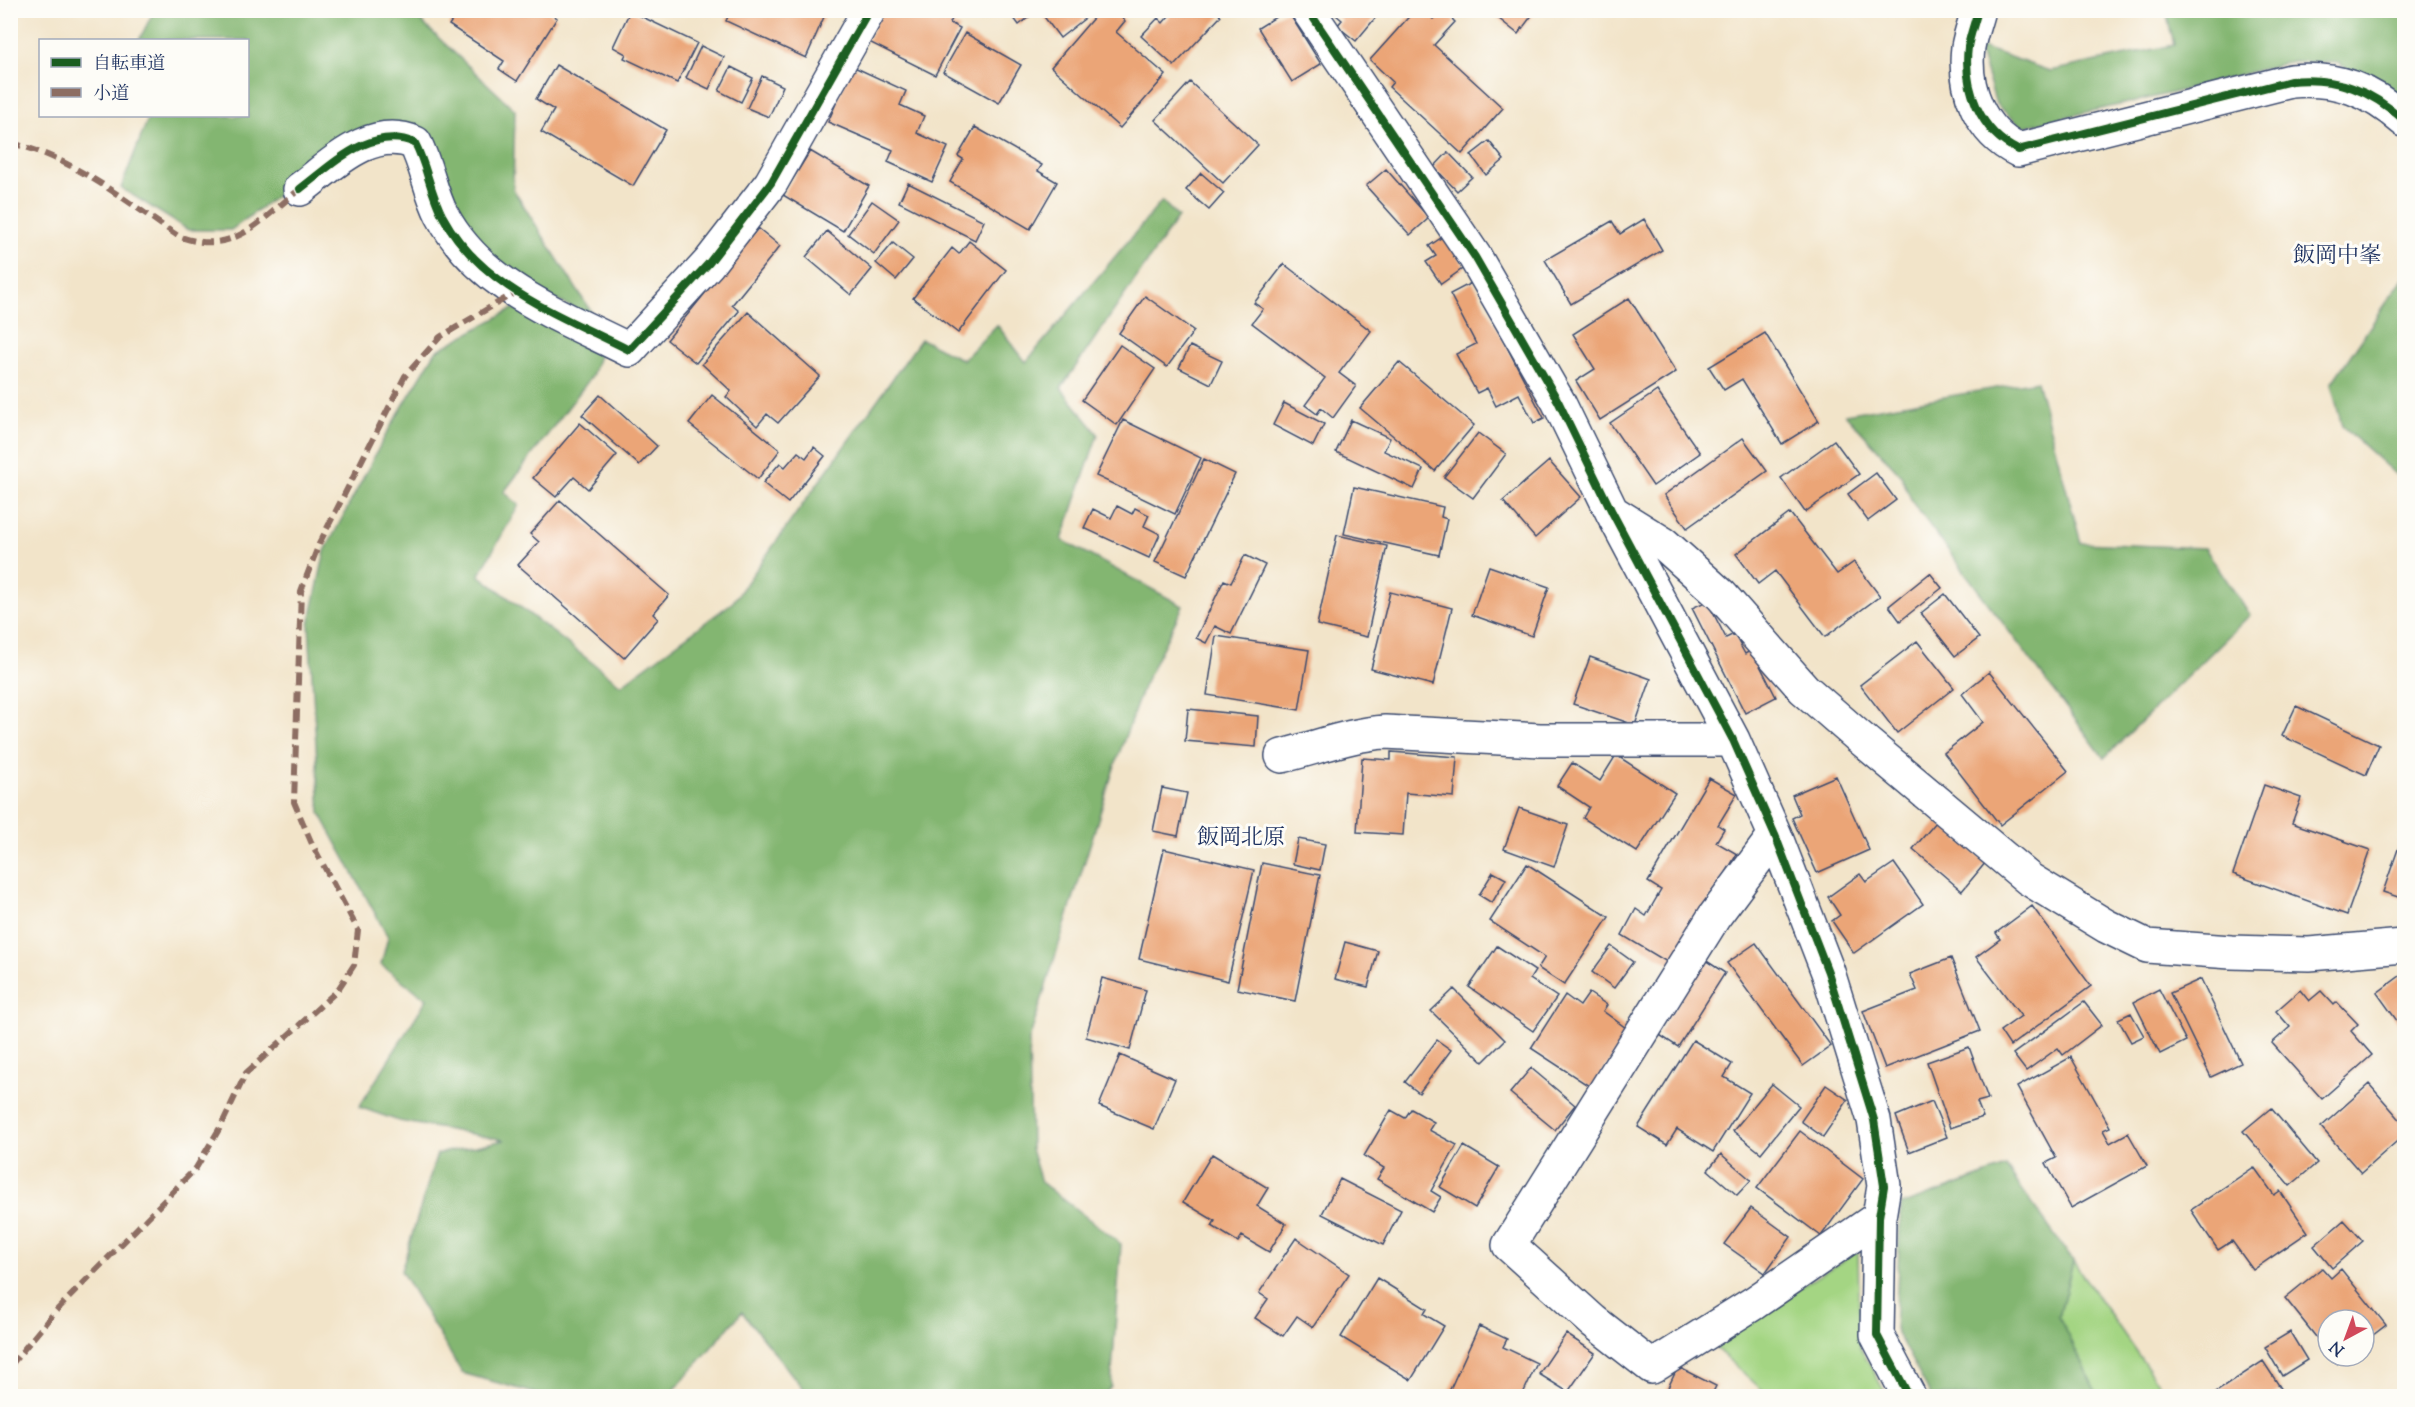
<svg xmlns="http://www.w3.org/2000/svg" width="2415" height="1407" viewBox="0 0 2415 1407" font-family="'Sorts Mill Goudy','Noto Serif JP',serif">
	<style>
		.green { fill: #a4d583; stroke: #608270; stroke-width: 1.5 }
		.forest { fill: #83b671; stroke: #4f7268; stroke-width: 1.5 }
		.building { fill: #eba577 }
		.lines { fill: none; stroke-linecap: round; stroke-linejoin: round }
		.minor-casing { stroke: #3b4a6e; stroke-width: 36 }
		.minor { stroke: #fff; stroke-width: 33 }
		.quiet { stroke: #8d6e63; stroke-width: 6; stroke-dasharray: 12 6; stroke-linecap: butt }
		.cycleway-casing { stroke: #fdfcf7; stroke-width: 11 }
		.cycleway { stroke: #1b5e20; stroke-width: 8 }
		.labels { text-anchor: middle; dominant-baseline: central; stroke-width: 6; stroke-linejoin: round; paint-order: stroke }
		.neighbourhood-label { font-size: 22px; fill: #1b2f5e; stroke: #fdfcf7 }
	</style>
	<rect width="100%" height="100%" fill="#fdfcf7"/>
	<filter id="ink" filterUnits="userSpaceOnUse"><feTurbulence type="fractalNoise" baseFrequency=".0167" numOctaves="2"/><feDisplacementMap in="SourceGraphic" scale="12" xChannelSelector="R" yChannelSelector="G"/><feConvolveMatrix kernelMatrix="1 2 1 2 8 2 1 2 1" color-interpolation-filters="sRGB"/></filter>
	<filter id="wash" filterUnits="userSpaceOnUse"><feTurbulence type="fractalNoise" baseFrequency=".008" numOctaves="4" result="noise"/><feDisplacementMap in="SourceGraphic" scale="24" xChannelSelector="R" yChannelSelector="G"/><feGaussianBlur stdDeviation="1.35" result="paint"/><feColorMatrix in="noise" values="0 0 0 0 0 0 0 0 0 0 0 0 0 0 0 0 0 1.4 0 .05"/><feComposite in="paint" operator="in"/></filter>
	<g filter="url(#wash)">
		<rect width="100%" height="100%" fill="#f2e4c9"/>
		<path class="green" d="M 1858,1251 L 1860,1347 L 1887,1396 L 1769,1396 L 1710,1343 Z
			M 2073,1261 L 2167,1396 L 2098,1396 L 2059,1317 Z"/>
		<path class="forest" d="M 154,11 L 410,11 L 515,110 L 513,189 L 595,318 L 523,285 L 484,253 L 449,201 L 430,133 L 411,124 L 368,128 L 231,230 L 188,230 L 121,188 L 149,116 L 248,116 L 248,40 L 139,40 Z
			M 2166,11 L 2404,11 L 2404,102 L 2338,63 L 2293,61 L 2172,93 L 2022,127 L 1996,104 L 1978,46 L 2050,71 L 2174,45 Z
			M 1162,201 L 1178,217 L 1061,388 L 1098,434 L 1062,540 L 1183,606 L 1143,687 L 1115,765 L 1029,1040 L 1031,1149 L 1041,1182 L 1121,1244 L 1111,1387 L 1103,1396 L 809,1396 L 742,1312 L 669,1396 L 545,1396 L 462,1373 L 401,1271 L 437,1154 L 505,1140 L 399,1121 L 359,1107 L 427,999 L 381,965 L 388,937 L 320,813 L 309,625 L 325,551 L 386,434 L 436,351 L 514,308 L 601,350 L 592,376 L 504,492 L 519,505 L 479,575 L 621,685 L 733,602 L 921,339 L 963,360 L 997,325 L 1026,362 Z
			M 2404,277 L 2404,482 L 2342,426 L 2331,384 Z
			M 2037,381 L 2081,543 L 2205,548 L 2250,615 L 2104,758 L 1912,502 L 1901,475 L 1845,414 Z
			M 2006,1167 L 2073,1261 L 2059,1317 L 2098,1396 L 1931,1396 L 1895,1329 L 1901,1205 Z"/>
		<g id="blocks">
			<path class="building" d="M 459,10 L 546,10 L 557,18 L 517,81 L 499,69 L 504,61 L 449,25 Z
				M 731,10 L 827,10 L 806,58 L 726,21 Z
				M 882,10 L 936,10 L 952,19 L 950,23 L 960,28 L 935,75 L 867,41 Z
				M 1008,10 L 1038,10 L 1019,25 Z
				M 1039,10 L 1083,10 L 1088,16 L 1060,38 Z
				M 1100,10 L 1114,10 L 1125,21 L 1116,32 L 1166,75 L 1120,128 L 1051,67 Z
				M 1174,10 L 1215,10 L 1221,16 L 1174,66 L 1141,36 L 1158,18 L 1163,23 Z
				M 1287,10 L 1321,64 L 1292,82 L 1258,28 Z
				M 1330,10 L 1382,10 L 1356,41 L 1337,26 L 1342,20 Z
				M 1415,10 L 1424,10 L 1433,19 L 1443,10 L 1455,22 L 1434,45 L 1503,108 L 1462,154 L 1389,87 L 1393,82 L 1370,60 Z
				M 1488,10 L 1536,10 L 1518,34 Z
				M 630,11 L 697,43 L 677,83 L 624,58 L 626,54 L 613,47 Z
				M 965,33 L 1021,65 L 999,103 L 943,72 Z
				M 701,46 L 724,57 L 709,89 L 686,78 Z
				M 556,65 L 666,130 L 633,186 L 541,132 L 554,110 L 536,99 Z
				M 852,66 L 906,91 L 900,105 L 924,116 L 917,133 L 948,147 L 932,182 L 888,162 L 893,150 L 828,122 Z
				M 731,67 L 753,78 L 741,102 L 719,91 Z
				M 762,76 L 783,86 L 769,117 L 747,108 Z
				M 1190,82 L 1258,145 L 1223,183 L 1155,120 Z
				M 975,127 L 1042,165 L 1038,171 L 1057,182 L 1030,229 L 950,182 L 963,159 L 958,156 Z
				M 1489,141 L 1504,160 L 1486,175 L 1471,155 Z
				M 810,151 L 869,186 L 843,231 L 783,195 Z
				M 1448,152 L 1472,177 L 1457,191 L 1434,167 Z
				M 1386,169 L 1429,218 L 1410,235 L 1366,186 Z
				M 1201,173 L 1224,193 L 1209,210 L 1186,190 Z
				M 908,183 L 984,221 L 975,240 L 899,202 Z
				M 872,201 L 899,220 L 874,254 L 848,234 Z
				M 1644,219 L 1662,250 L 1571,304 L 1545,260 L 1612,221 L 1620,234 Z
				M 758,228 L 780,246 L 732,305 L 739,311 L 696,363 L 667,340 Z
				M 827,231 L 872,269 L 851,295 L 806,257 Z
				M 1444,236 L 1465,267 L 1441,284 L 1426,262 L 1436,256 L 1429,246 Z
				M 969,241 L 1006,270 L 958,333 L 913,298 L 952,248 L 959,254 Z
				M 893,243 L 913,259 L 896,280 L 876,263 Z
				M 1284,264 L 1371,331 L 1339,373 L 1356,386 L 1333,418 L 1321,408 L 1317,414 L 1305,405 L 1325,378 L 1252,323 L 1263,309 L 1254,303 Z
				M 1473,282 L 1544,418 L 1534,423 L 1519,394 L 1496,406 L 1487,388 L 1477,393 L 1456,354 L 1476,344 L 1450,294 Z
				M 1145,296 L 1194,331 L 1167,367 L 1119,333 Z
				M 1629,298 L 1676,372 L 1600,420 L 1576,381 L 1595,369 L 1573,334 Z
				M 748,312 L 820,376 L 778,423 L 767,414 L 757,426 L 726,397 L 731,391 L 702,364 Z
				M 1765,333 L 1819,421 L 1782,444 L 1742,379 L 1724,390 L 1709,367 Z
				M 1120,345 L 1155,369 L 1117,425 L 1082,400 Z
				M 1190,346 L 1222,361 L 1211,384 L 1179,368 Z
				M 1399,362 L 1474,425 L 1435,471 L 1360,408 Z
				M 1657,391 L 1700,453 L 1653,486 L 1610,423 Z
				M 600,395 L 657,446 L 639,465 L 582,415 Z
				M 712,395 L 780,450 L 758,479 L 689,424 Z
				M 1284,403 L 1324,424 L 1313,446 L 1273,425 Z
				M 1123,420 L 1201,458 L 1175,514 L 1096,476 Z
				M 1351,420 L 1390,438 L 1384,451 L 1423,469 L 1414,489 L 1336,452 Z
				M 580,423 L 617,455 L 588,489 L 574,477 L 556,497 L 533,478 Z
				M 1478,433 L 1506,454 L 1473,498 L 1444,477 Z
				M 1743,438 L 1767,471 L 1687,528 L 1664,495 Z
				M 1834,440 L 1859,474 L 1805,512 L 1781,478 Z
				M 814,447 L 825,456 L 788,503 L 763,483 L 780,463 L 785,467 L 798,452 L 806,458 Z
				M 1204,459 L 1235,474 L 1186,576 L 1155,562 Z
				M 1549,461 L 1581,497 L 1535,538 L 1503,501 Z
				M 1876,473 L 1896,500 L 1868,521 L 1848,494 Z
				M 1354,487 L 1443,507 L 1441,517 L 1447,519 L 1439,555 L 1344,534 Z
				M 560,500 L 669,595 L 653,614 L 658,619 L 624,658 L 518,565 L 539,542 L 530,534 Z
				M 1117,506 L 1132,514 L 1135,508 L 1149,515 L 1144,526 L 1160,534 L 1149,558 L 1084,528 L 1093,509 L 1111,518 Z
				M 1790,513 L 1837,574 L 1854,562 L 1880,596 L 1825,637 L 1775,571 L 1758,584 L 1736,554 Z
				M 1337,535 L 1387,546 L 1367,637 L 1317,625 Z
				M 1245,555 L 1265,565 L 1231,634 L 1215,626 L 1206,643 L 1196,638 L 1224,580 L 1231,583 Z
				M 1489,566 L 1549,587 L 1532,636 L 1472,615 Z
				M 1930,573 L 1942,588 L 1900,621 L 1889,606 Z
				M 1390,592 L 1452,608 L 1433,685 L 1371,669 Z
				M 1945,594 L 1979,638 L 1955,656 L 1921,613 Z
				M 1707,601 L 1726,638 L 1734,634 L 1745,654 L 1752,650 L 1776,697 L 1745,713 L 1692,608 Z
				M 1216,636 L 1309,650 L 1299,710 L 1207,695 Z
				M 1917,641 L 1954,688 L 1897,733 L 1860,685 Z
				M 1590,657 L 1651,679 L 1635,725 L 1573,704 Z
				M 1989,672 L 2068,771 L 2000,825 L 1944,753 L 1983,722 L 1962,694 Z
				M 2296,706 L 2379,745 L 2366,775 L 2282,736 Z
				M 1188,709 L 1258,716 L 1256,747 L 1185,741 Z
				M 1391,752 L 1457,757 L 1454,797 L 1406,793 L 1403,835 L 1357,832 L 1362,758 L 1391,760 Z
				M 1616,755 L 1675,793 L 1637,852 L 1583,818 L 1589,807 L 1557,786 L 1572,763 L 1600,781 Z
				M 1836,776 L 1869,850 L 1817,873 L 1792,818 L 1800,814 L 1792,795 Z
				M 1709,778 L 1737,794 L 1718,825 L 1724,829 L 1716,842 L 1737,854 L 1672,965 L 1622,935 L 1636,909 L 1646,916 L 1661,890 L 1648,882 Z
				M 2264,785 L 2301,798 L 2292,823 L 2370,850 L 2347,915 L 2233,874 Z
				M 1162,788 L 1187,793 L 1178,836 L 1153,831 Z
				M 1519,808 L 1568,825 L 1554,867 L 1504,849 Z
				M 1937,821 L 1986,862 L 1962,891 L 1913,849 Z
				M 2404,832 L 2404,899 L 2383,892 Z
				M 1298,839 L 1325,844 L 1320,870 L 1293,864 Z
				M 1164,849 L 1254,870 L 1228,981 L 1139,959 Z
				M 1262,863 L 1320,875 L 1295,1001 L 1237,989 Z
				M 1894,863 L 1923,904 L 1854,953 L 1832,921 L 1840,915 L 1828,897 L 1860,874 L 1866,882 Z
				M 1527,864 L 1609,917 L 1564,985 L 1538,968 L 1545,957 L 1490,921 Z
				M 1493,872 L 1506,879 L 1492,903 L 1479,895 Z
				M 2032,906 L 2091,986 L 2010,1046 L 2000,1031 L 2021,1016 L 1976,957 L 2000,939 L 1996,933 Z
				M 1345,942 L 1378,951 L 1368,987 L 1335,979 Z
				M 1756,943 L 1831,1046 L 1803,1066 L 1727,963 Z
				M 1497,946 L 1535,971 L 1530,979 L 1557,997 L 1533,1031 L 1469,987 Z
				M 1611,946 L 1633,962 L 1614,988 L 1592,972 Z
				M 1951,958 L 1980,1031 L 1885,1068 L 1863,1011 L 1917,990 L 1910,974 Z
				M 1705,960 L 1725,973 L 1678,1047 L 1658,1034 Z
				M 2404,973 L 2404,1022 L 2400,1025 L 2377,993 Z
				M 1102,978 L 1146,990 L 1130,1050 L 1086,1037 Z
				M 2201,979 L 2241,1063 L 2211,1077 L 2170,993 Z
				M 1454,989 L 1505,1040 L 1483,1062 L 1431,1011 Z
				M 2159,989 L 2186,1041 L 2160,1054 L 2134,1002 Z
				M 2300,990 L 2309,1001 L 2321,991 L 2334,1005 L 2337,1002 L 2358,1024 L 2351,1031 L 2372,1055 L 2322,1099 L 2272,1043 L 2290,1027 L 2276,1011 Z
				M 1589,993 L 1607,1005 L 1603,1011 L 1630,1031 L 1592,1088 L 1531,1048 L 1565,995 L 1580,1006 Z
				M 2084,1002 L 2102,1025 L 2063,1055 L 2058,1048 L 2026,1071 L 2013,1054 Z
				M 2131,1013 L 2144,1036 L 2131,1042 L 2118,1019 Z
				M 1437,1040 L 1451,1050 L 1419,1093 L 1405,1082 Z
				M 1693,1040 L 1732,1064 L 1724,1077 L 1750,1093 L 1713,1152 L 1677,1129 L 1667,1145 L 1638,1127 Z
				M 1969,1047 L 1988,1099 L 1977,1102 L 1983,1117 L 1950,1128 L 1927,1062 Z
				M 1120,1055 L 1175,1079 L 1154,1129 L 1099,1106 Z
				M 2071,1057 L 2110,1127 L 2103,1130 L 2110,1143 L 2128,1133 L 2147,1166 L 2071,1208 L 2046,1163 L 2056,1158 L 2017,1087 Z
				M 1531,1068 L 1575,1105 L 1555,1130 L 1510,1093 Z
				M 1772,1084 L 1799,1106 L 1761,1153 L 1733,1131 Z
				M 2369,1084 L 2404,1124 L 2404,1135 L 2361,1173 L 2321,1127 Z
				M 1826,1085 L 1848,1100 L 1823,1137 L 1801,1121 Z
				M 1932,1101 L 1947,1137 L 1909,1152 L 1896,1116 Z
				M 2271,1108 L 2317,1163 L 2290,1186 L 2243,1131 Z
				M 1411,1109 L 1434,1122 L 1429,1130 L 1457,1145 L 1431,1191 L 1441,1197 L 1432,1212 L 1377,1179 L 1384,1168 L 1364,1156 L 1391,1110 L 1405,1118 Z
				M 1800,1131 L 1863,1179 L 1821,1236 L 1757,1188 Z
				M 1464,1146 L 1499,1167 L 1475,1208 L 1440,1187 Z
				M 1212,1154 L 1268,1188 L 1257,1206 L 1286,1224 L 1269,1252 L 1242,1236 L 1238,1242 L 1212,1226 L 1215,1221 L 1183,1202 Z
				M 1721,1154 L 1751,1180 L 1737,1195 L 1708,1170 Z
				M 2254,1167 L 2274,1195 L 2280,1191 L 2308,1232 L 2253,1270 L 2232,1241 L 2218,1250 L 2191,1210 Z
				M 1340,1179 L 1401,1210 L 1383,1245 L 1322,1214 Z
				M 1751,1208 L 1791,1237 L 1765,1273 L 1724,1244 Z
				M 2344,1220 L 2363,1241 L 2332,1268 L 2314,1246 Z
				M 1296,1238 L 1349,1274 L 1313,1327 L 1297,1316 L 1283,1336 L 1255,1318 L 1268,1299 L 1259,1293 Z
				M 2322,1268 L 2331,1278 L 2341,1269 L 2386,1325 L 2364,1342 L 2364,1320 L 2328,1320 L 2328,1352 L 2285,1298 Z
				M 1377,1278 L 1427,1309 L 1424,1314 L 1444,1326 L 1411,1380 L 1341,1337 Z
				M 1479,1326 L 1507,1339 L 1503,1347 L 1537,1363 L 1522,1396 L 1447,1396 Z
				M 2290,1332 L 2307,1360 L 2282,1376 L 2265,1347 Z
				M 1566,1334 L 1595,1353 L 1568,1392 L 1539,1374 Z
				M 2331,1356 L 2347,1356 L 2337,1364 Z
				M 2263,1361 L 2282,1390 L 2273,1396 L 2219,1396 L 2216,1392 Z
				M 1678,1367 L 1716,1386 L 1711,1396 L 1664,1396 Z"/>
		</g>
	</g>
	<g filter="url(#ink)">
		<use href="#blocks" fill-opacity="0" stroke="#3b4a6e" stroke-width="1.5"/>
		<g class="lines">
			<g class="minor-casing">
				<path id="minor" d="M 1308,10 L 1475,257 L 1558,401 L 1612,512 L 1733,740 L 1775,835 L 1828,972 L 1874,1120 L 1884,1186 L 1879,1217 L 1877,1335 L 1909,1396
					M 1978,10 C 1975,22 1970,35 1968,47 C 1963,88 1980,132 2018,150 L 2291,81 C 2338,77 2370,90 2404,120
					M 300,189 C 332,165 371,124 415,143 C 427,166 430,192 442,215 C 480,287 560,315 629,350 L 709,263 L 771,183 L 869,10
					M 1614,513 L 1664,544 L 1721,595 L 1804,689 L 1858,736 L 2029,879 L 2106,926 L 2147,946 L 2231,952 L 2309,954 L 2404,946
					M 1282,756 C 1316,748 1351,734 1385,732 L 1540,740 L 1733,740
					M 1775,835 L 1714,917 L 1509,1245 L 1593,1321 L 1652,1367 L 1754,1303 L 1879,1217"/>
			</g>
			<use href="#minor" class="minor"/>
			<path class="quiet" d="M 10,25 L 15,10
				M 10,143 C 71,156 127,202 178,236 C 234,257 259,221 300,189
				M 10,1366 L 53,1314 L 196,1168 L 221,1126 L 246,1073 L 337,991 L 354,965 L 358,930 L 312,844 L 294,802 L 301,591 L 319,544 L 405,376 L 440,337 L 516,292"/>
			<g class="cycleway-casing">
				<path id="cycleway" d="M 1308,10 L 1475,257 L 1558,401 L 1612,512 L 1733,740 L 1775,835 L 1828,972 L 1874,1120 L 1884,1186 L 1879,1217 L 1877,1335 L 1909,1396
					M 1978,10 C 1975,22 1970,35 1968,47 C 1963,88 1980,132 2018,150 L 2291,81 C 2338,77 2370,90 2404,120
					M 300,189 C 332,165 371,124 415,143 C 427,166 430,192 442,215 C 480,287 560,315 629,350 L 709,263 L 771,183 L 869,10"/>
			</g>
			<use href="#cycleway" class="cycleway"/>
		</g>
	</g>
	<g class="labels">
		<g class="neighbourhood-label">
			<text x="2337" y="257">飯岡中峯</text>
			<text x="1241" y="839">飯岡北原</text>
		</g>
	</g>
	<rect width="2415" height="1407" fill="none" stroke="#fdfcf7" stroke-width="36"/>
	<rect x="39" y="39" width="210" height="78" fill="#fdfcf7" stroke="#a3aaba" stroke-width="1.5"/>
	<rect x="51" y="58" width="30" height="9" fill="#1b5e20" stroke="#a3aaba" stroke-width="1.5"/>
	<text x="93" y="69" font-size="18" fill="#1b2f5e">自転車道</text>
	<rect x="51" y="88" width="30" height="9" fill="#8d6e63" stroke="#a3aaba" stroke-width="1.5"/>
	<text x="93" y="99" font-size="18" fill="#1b2f5e">小道</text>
	<g transform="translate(2346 1338) rotate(221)"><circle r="28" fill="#fdfcf7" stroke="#a3aaba" stroke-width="1.5"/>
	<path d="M0-4.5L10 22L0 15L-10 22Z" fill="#d1495b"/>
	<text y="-9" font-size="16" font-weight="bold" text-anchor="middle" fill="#1b2f5e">N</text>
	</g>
</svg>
